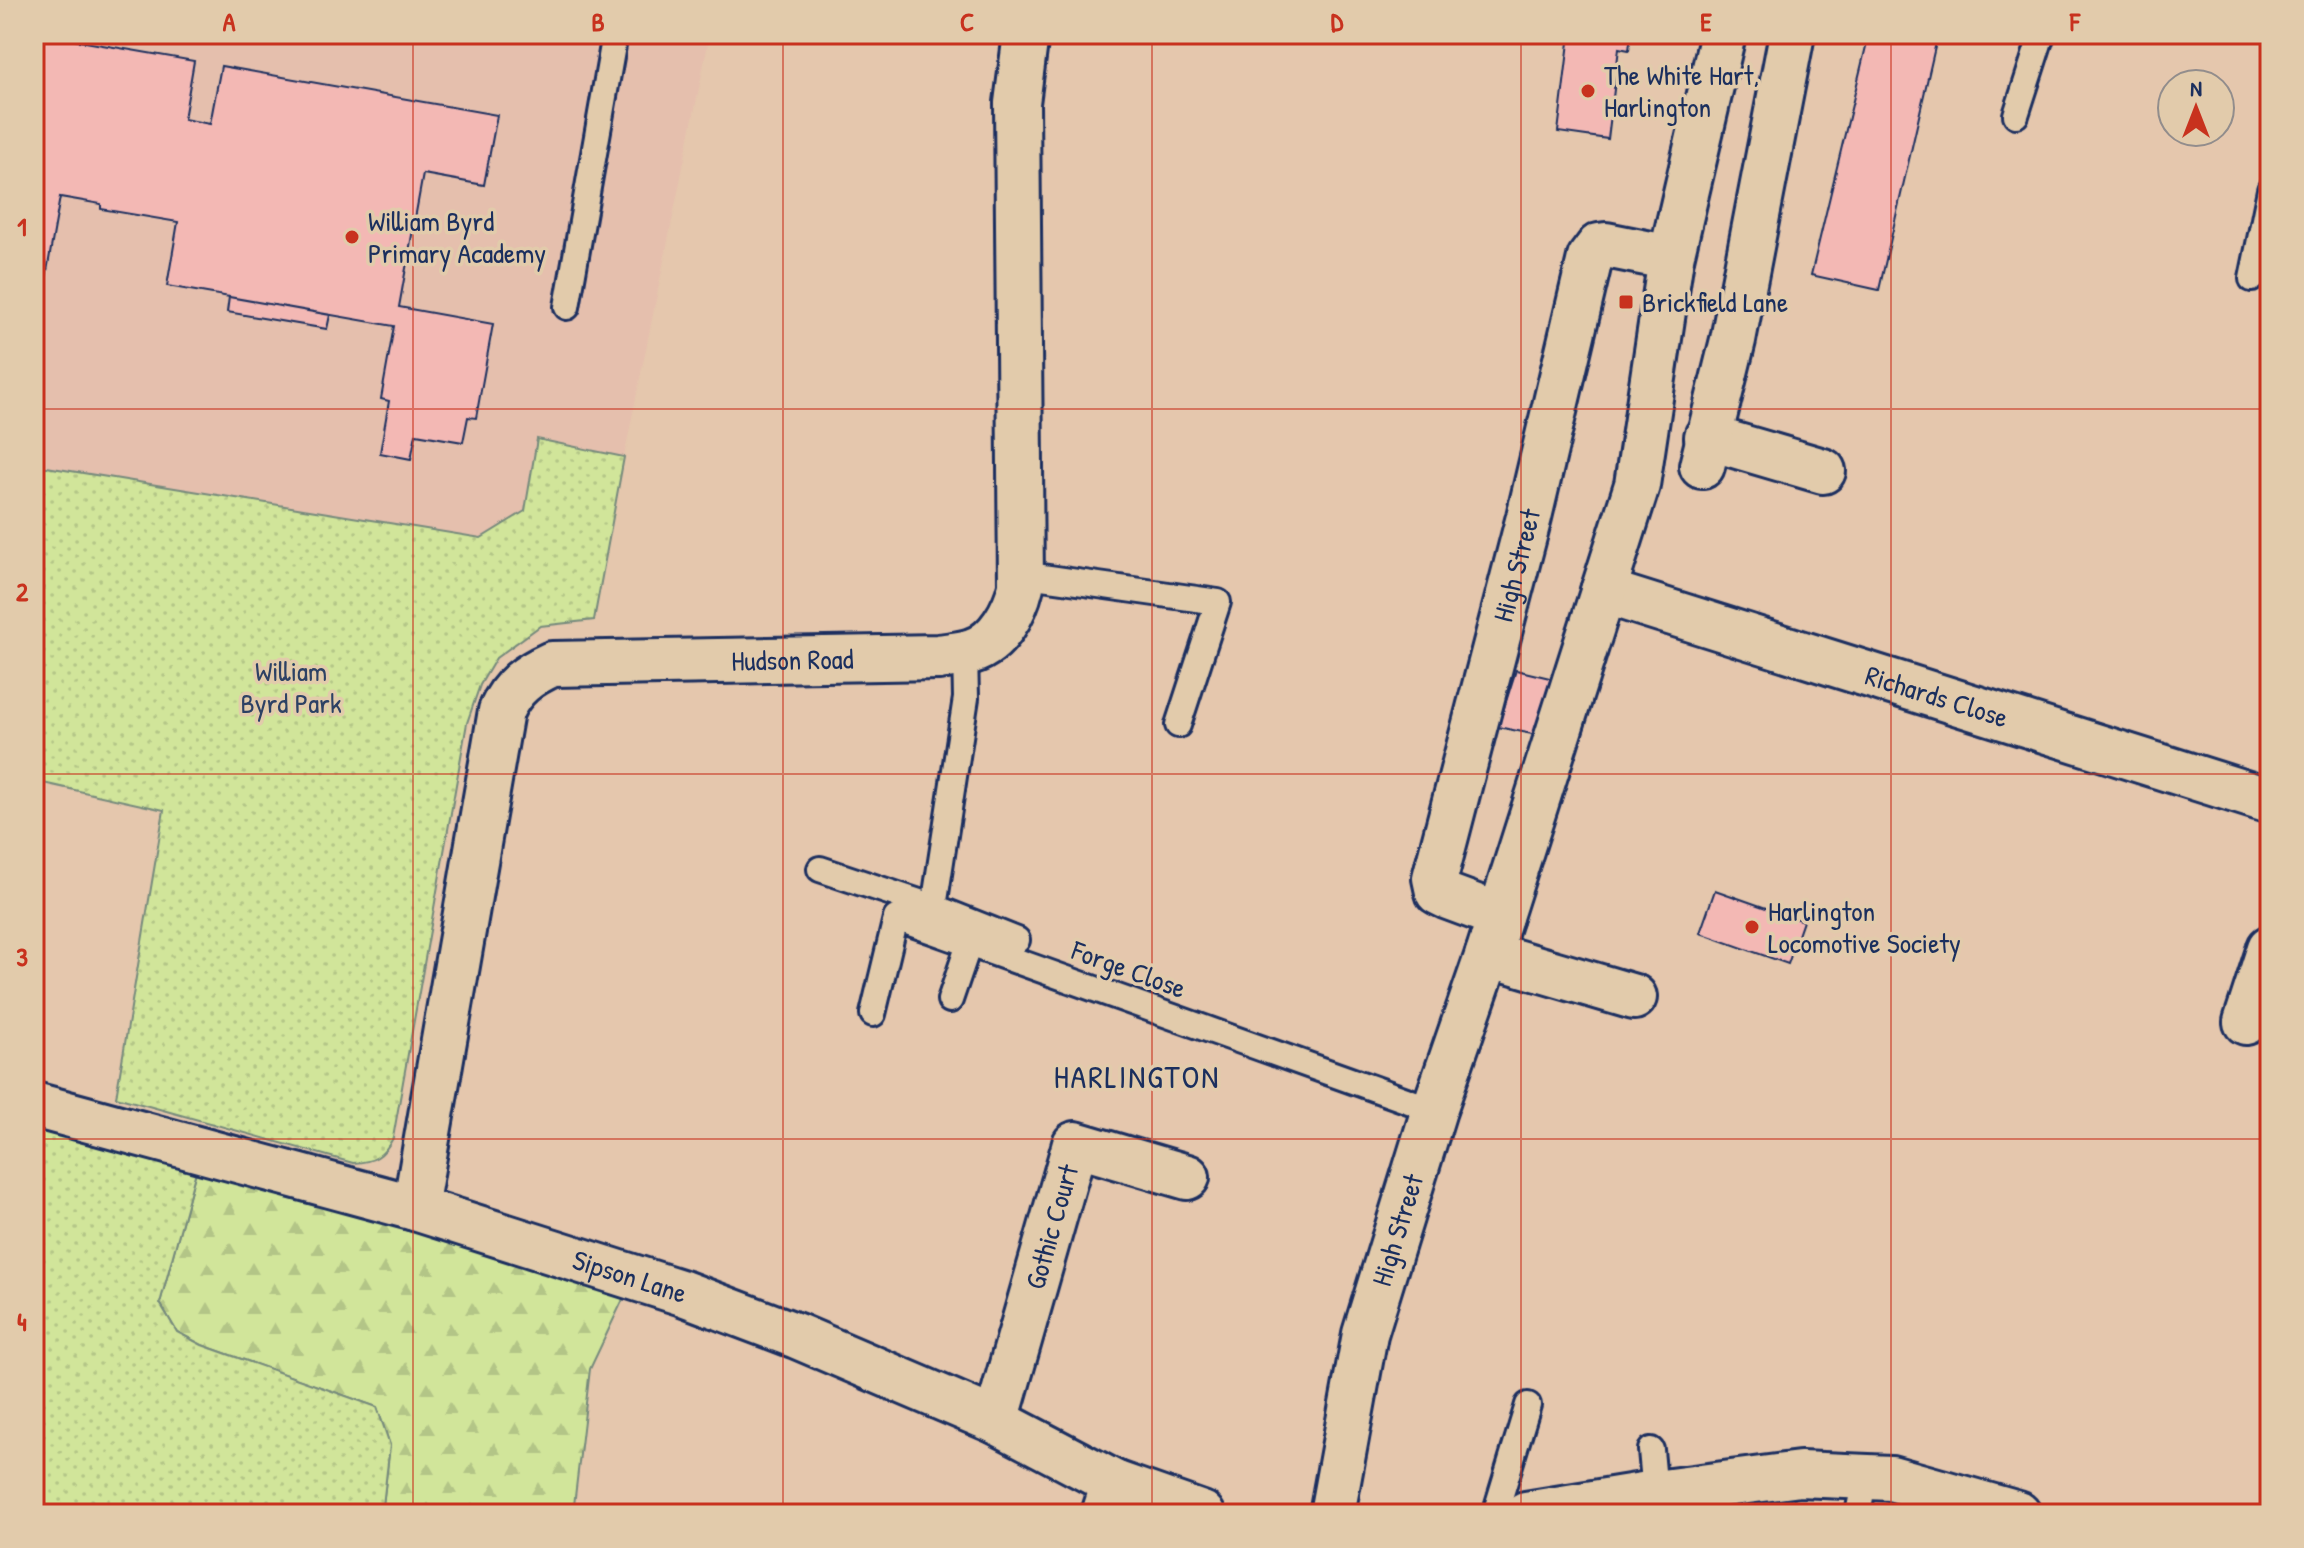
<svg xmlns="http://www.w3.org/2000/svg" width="2304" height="1548" viewBox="0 0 2304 1548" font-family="'Patrick Hand',sans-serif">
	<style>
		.built { fill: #e5bfad }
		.forest { fill: url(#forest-firs); stroke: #768a7c; stroke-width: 2 }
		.park { fill: url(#park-dots); stroke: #768a7c; stroke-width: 2 }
		.building { fill: #f3b8b4; stroke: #1b2f5e; stroke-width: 2 }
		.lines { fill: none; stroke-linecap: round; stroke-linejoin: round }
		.lane-casing { stroke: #1b2f5e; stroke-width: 30 }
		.street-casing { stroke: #1b2f5e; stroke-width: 50 }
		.secondary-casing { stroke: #1b2f5e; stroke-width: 50 }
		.primary-casing { stroke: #1b2f5e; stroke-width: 50 }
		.lane { stroke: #e2cbab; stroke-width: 24 }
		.street { stroke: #e2cbab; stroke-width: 44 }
		.secondary { stroke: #e2cbab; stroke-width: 44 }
		.primary { stroke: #e2cbab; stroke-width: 44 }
		.grid { fill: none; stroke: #c8321e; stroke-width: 2; stroke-opacity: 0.55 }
		.poi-dot { fill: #c8321e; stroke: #e2cbab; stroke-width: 3 }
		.labels { text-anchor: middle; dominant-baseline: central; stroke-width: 7; stroke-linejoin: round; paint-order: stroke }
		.poi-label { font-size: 28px; fill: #1b2f5e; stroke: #e2cbab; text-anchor: start }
		.street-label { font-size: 28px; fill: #1b2f5e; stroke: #e2cbab }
		.park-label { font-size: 28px; fill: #2d4164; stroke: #e2cbab }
		.quarter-label { font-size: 32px; letter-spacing: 2px; fill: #1b2f5e; stroke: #e2cbab }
		.neatline { fill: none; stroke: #c8321e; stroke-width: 3 }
		.grid-label { font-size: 26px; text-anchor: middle; font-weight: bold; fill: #c8321e }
	</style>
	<defs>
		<pattern id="forest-firs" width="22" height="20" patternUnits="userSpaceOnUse" patternTransform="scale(2)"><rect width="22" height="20" fill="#d1e59a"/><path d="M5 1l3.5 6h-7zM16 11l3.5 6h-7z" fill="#b3c587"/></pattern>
		<pattern id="park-dots" width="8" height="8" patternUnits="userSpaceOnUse" patternTransform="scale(2)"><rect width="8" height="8" fill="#d1e59a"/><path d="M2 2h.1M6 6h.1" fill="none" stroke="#b3c587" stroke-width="1.8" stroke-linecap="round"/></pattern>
	</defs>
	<rect width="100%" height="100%" fill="#e5c7ad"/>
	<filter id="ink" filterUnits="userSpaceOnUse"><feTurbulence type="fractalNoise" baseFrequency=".0125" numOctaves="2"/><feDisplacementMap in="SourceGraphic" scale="16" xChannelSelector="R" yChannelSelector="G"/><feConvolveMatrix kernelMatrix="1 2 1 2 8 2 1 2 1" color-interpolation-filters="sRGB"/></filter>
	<g filter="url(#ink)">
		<path class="built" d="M 34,34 L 710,34 L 624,457 L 537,440 L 525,511 L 481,538 L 34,465 Z"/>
		<path class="forest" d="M 196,1171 L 627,1291 L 590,1369 L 573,1514 L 382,1514 L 390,1445 L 377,1407 L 202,1345 L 177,1332 L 160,1303 Z"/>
		<path class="park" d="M 537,439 L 624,457 L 594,620 L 540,626 L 496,658 L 480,685 L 467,723 L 393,1138 C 383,1157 374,1162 353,1163 L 116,1097 L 164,810 L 34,781 L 34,465 L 481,538 L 525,511 Z
			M 34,1129 L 196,1171 L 160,1303 L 177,1332 L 202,1345 L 377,1407 L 390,1445 L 382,1514 L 34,1514 Z"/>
		<path class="building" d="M 34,34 L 52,34 L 51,36 L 194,61 L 184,119 L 210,124 L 221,66 L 497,115 L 484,185 L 423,174 L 399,307 L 493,324 L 476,418 L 468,417 L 463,442 L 416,434 L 411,459 L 380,453 L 389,401 L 381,399 L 394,326 L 167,286 L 178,222 L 101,209 L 101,204 L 60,197 L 46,277 L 34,275 Z
			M 1570,34 L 1631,34 L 1629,50 L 1619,48 L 1608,139 L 1558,132 Z
			M 1869,34 L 1938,34 L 1879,290 L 1811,275 Z
			M 229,297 L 330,315 L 327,329 L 227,312 Z
			M 1516,670 L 1554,679 L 1537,735 L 1498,727 Z
			M 1715,890 L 1803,921 L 1788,964 L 1700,933 Z"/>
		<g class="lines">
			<g class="lane-casing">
				<path id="lane" d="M 2016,115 L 2042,34
					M 2252,279 L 2270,190
					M 567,307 L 615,34
					M 1021,574 L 1218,602 L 1178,725
					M 965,653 L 966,698 L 934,907 L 1017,940
					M 820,869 L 934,907
					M 950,1000 L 969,944
					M 873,1014 L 896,918 L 1434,1110
					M 1651,1450 L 1655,1493
					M 1495,1514 L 1528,1405
					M 1858,1514 L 1865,1477"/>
			</g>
			<g class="street-casing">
				<g id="street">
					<path d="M 1707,437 L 1823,471"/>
					<path d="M 1702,466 L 1733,340 L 1792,34"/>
					<path id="s1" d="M 1603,591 L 2270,801"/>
					<path id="s2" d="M 1500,916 L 1446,896 L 1438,892 L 1435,878 L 1529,517 L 1590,258 L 1599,246 L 1606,245 L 1671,258"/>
					<path d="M 1488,954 L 1634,997"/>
					<path d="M 2246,1022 L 2270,948"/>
					<path id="s3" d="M 415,1208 L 501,711 C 512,686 528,675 552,664 L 939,657 C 950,655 961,655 972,651 C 998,643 1015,611 1021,586 L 1017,103 L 1026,34"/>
					<path id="s4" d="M 996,1421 L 1075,1144 L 1187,1177"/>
					<path d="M 1104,1514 L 1114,1483"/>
				</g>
			</g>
			<g class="secondary-casing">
				<g id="secondary">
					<path id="s5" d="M 34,1105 L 415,1208 L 683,1293 L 797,1336 L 996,1421 L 1114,1483 L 1202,1514"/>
					<path d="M 1526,1514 L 1655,1493 L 1800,1474 L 1891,1478 L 2018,1514"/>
				</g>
			</g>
			<g class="primary-casing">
				<g id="primary">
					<path id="s6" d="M 1332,1514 L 1365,1334 L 1434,1110 L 1488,954 L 1637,485 L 1671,258 L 1723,34"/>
				</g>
			</g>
			<use href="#lane" class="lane"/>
			<use href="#street" class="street"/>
			<use href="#secondary" class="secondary"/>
			<use href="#primary" class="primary"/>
		</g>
	</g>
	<path class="grid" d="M 413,34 L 413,1514M 783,34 L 783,1514M 1152,34 L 1152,1514M 1521,34 L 1521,1514M 1891,34 L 1891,1514M 34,409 L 2270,409M 34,774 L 2270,774M 34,1139 L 2270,1139"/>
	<g class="poi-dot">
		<circle cx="1588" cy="91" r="8"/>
		<circle cx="352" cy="237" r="8"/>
		<rect x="1618" y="294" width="16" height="16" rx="4"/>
		<circle cx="1752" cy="927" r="8"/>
	</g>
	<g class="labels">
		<g class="poi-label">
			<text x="1604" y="75">The White Hart,<tspan x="1604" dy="32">Harlington</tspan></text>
			<text x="368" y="221">William Byrd<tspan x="368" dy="32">Primary Academy</tspan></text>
			<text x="1642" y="302">Brickfield Lane</text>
			<text x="1768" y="911">Harlington<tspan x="1768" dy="32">Locomotive Society</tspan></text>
		</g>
		<g class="street-label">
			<text stroke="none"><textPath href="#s2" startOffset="404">High Street</textPath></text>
			<text stroke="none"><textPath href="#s3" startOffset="816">Hudson Road</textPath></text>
			<text stroke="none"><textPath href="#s1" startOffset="350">Richards Close</textPath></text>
			<text transform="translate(1129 969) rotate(20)">Forge Close</text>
			<text stroke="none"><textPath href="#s4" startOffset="202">Gothic Court</textPath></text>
			<text stroke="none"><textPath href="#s6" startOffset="292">High Street</textPath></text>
			<text stroke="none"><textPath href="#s5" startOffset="620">Sipson Lane</textPath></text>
		</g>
		<g class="park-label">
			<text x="291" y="671">William<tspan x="291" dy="32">Byrd Park</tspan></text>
		</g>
		<g class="quarter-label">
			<text x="1137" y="1076">HARLINGTON</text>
		</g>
	</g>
	<rect width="2304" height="1548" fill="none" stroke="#e2cbab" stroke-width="88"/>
	<g transform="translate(2196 108)"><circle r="38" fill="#e2cbab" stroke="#928d8c" stroke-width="2"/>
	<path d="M0-6L14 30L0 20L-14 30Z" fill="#c8321e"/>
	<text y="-12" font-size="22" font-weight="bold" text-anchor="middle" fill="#1b2f5e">N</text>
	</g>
	<rect x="44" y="44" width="2216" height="1460" class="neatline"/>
	<g class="grid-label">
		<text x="229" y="31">A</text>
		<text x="598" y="31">B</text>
		<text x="967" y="31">C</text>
		<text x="1337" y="31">D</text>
		<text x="1706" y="31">E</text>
		<text x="2075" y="31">F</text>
		<text x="22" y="236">1</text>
		<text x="22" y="601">2</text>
		<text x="22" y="966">3</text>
		<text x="22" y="1331">4</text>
	</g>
</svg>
